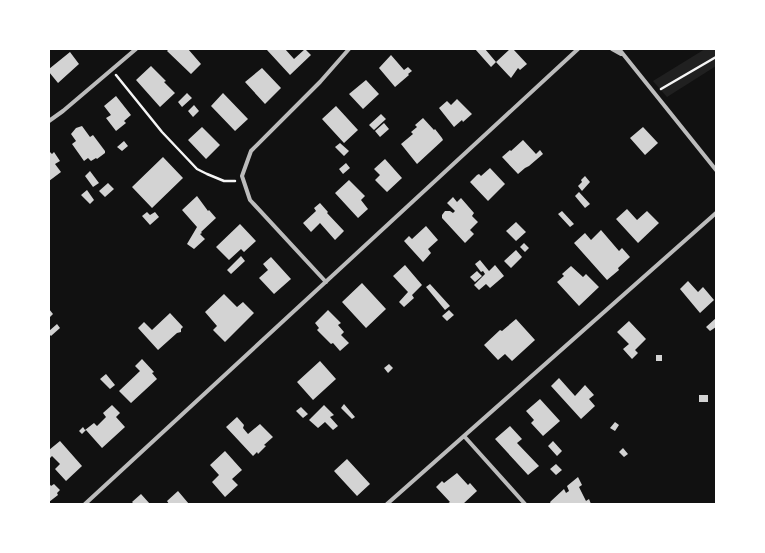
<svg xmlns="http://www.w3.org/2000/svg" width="765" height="553" viewBox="0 0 765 553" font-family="'PT Sans Narrow',sans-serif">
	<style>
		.green { fill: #202020 }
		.building { fill: #d3d3d3 }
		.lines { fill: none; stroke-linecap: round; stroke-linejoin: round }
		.path { stroke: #f5f5f5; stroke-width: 2.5 }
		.minor { stroke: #bcbcbc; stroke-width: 4 }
	</style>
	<rect width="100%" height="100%" fill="#111"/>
	<path class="green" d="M 705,49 L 716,49 L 716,66 L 667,97 L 653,81 Z"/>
	<path class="building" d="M 169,49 L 188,49 L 201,64 L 191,74 L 167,51 Z
		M 268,49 L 285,49 L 294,59 L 305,49 L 311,55 L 290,75 L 267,50 Z
		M 475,49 L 485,49 L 496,62 L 510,49 L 513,49 L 527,64 L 520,70 L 518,68 L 511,78 L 496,62 L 491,67 Z
		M 70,52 L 79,64 L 58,83 L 49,72 L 49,69 Z
		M 391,55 L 404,70 L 408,67 L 412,71 L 408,74 L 409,75 L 395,87 L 379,68 Z
		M 151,66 L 166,81 L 164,82 L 175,93 L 160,107 L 136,80 Z
		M 262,68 L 281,88 L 265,104 L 245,82 Z
		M 366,80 L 379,94 L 363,109 L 349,94 Z
		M 187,93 L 192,98 L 182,107 L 178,102 Z
		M 223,93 L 248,119 L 235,131 L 211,106 Z
		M 116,96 L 131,115 L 124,121 L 126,123 L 116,131 L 106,118 L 111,115 L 104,106 Z
		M 457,99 L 472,114 L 463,122 L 462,120 L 454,127 L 439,108 L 447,101 L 451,105 Z
		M 194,105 L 199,111 L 193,117 L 188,111 Z
		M 336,106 L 358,130 L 344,143 L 322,119 Z
		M 381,114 L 386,119 L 374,130 L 369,125 Z
		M 423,118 L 434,130 L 435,129 L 442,138 L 443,140 L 417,164 L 401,144 L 413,134 L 411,132 L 417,127 L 415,125 Z
		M 384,123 L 389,129 L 380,137 L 375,131 Z
		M 82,126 L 90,137 L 93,135 L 105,151 L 105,153 L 97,159 L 96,158 L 91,161 L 88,158 L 84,161 L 72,144 L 76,141 L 71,134 L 76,128 Z
		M 202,127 L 220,145 L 206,159 L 188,140 Z
		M 643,127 L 658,143 L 645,155 L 630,138 Z
		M 523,140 L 536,154 L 540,150 L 543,154 L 529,166 L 525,168 L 518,174 L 502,157 L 510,150 L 511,151 Z
		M 124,141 L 128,146 L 122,151 L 117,147 Z
		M 340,143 L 349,151 L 344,156 L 335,147 Z
		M 49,151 L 52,154 L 54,152 L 60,161 L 55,164 L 61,172 L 49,181 Z
		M 163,157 L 183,178 L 152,208 L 132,187 Z
		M 385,159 L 402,178 L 387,192 L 375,180 L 380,175 L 374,169 Z
		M 346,163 L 350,168 L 343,174 L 339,169 Z
		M 490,168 L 505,184 L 488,201 L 470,182 L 477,175 L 479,174 L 481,176 Z
		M 90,171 L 99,183 L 93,187 L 85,176 Z
		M 585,176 L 590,182 L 582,191 L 578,186 L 582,182 L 581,180 Z
		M 349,180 L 365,196 L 361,200 L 368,209 L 358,218 L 335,193 Z
		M 108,183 L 114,189 L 105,197 L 99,191 Z
		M 87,190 L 94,200 L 90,204 L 81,195 Z
		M 579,192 L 590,204 L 585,208 L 575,196 Z
		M 197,196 L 208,211 L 209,210 L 216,218 L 201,232 L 202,233 L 200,234 L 205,239 L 194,249 L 187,244 L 197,227 L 182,210 Z
		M 453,197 L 457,202 L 461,198 L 474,213 L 472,216 L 478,222 L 470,230 L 474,234 L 465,243 L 442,218 L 442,215 L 445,211 L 450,211 L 453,213 L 455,211 L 447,203 Z
		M 320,203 L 328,212 L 327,213 L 344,231 L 335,240 L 320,223 L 311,232 L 303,223 L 316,211 L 314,208 Z
		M 627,209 L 637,220 L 647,211 L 659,223 L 638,243 L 616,219 Z
		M 562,211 L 574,224 L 570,227 L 558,214 Z
		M 147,212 L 150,215 L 155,212 L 159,217 L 150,225 L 142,216 Z
		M 516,222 L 526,232 L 516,241 L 506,231 Z
		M 240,224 L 256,241 L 244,252 L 241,249 L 229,260 L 216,247 Z
		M 426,226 L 438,240 L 428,249 L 431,253 L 423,262 L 404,241 L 409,236 L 412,239 Z
		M 601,230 L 619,251 L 622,248 L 630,257 L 618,268 L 619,270 L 607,280 L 574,243 L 585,233 L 591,240 Z
		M 524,243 L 529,248 L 525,252 L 520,247 Z
		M 516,250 L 522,257 L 511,268 L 504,261 Z
		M 241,256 L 245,261 L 231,274 L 227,270 Z
		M 271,257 L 291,279 L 274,294 L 259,278 L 268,270 L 263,264 Z
		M 480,260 L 489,271 L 495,265 L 504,276 L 490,288 L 486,284 L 479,290 L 474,285 L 485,274 L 483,271 L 481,272 L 475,264 Z
		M 405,265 L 422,285 L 412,295 L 414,298 L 404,307 L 399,302 L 408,292 L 393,276 Z
		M 571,266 L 583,277 L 586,274 L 599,287 L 579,306 L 557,282 L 564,276 L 562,274 Z
		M 477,271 L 482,276 L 475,282 L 470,277 Z
		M 688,281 L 698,292 L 703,287 L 714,300 L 700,313 L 680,289 Z
		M 362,283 L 386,309 L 366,328 L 342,302 Z
		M 430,284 L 450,306 L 445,310 L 426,287 Z
		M 224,294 L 237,307 L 243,302 L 254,313 L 225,342 L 213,330 L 217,326 L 205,312 Z
		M 49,309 L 53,314 L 49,318 Z
		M 328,310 L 341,323 L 338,325 L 344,332 L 341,335 L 349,343 L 340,351 L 333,343 L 331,344 L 317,330 L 319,328 L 315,323 Z
		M 449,310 L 454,315 L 447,321 L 442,316 Z
		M 170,313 L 183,327 L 181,329 L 181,332 L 177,333 L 158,350 L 138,328 L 144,322 L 152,330 Z
		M 716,318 L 716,327 L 710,331 L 706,327 Z
		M 516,319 L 535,340 L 512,361 L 505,354 L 498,360 L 484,345 L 500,330 L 502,331 Z
		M 629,321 L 646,339 L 635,350 L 638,353 L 632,359 L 623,349 L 629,344 L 617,332 Z
		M 57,324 L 60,328 L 51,336 L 49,334 L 49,331 Z
		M 656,355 L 662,355 L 662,361 L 656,361 Z
		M 142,359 L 154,372 L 152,373 L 157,379 L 131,403 L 119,391 L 140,371 L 135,366 Z
		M 320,361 L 336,379 L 313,400 L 297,382 Z
		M 389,364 L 393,368 L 388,373 L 384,368 Z
		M 106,374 L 115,385 L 110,389 L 100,379 Z
		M 559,378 L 575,396 L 585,385 L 594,395 L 589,399 L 595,406 L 581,419 L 551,386 Z
		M 699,395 L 708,395 L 708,402 L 699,402 Z
		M 540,399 L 560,421 L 543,436 L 531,423 L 534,420 L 526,411 Z
		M 344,404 L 355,417 L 352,419 L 341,408 Z
		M 112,405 L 120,413 L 116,417 L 125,427 L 102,448 L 86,430 L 82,434 L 79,431 L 83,427 L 85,430 L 94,423 L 97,426 L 106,417 L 103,413 Z
		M 324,405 L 334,415 L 330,417 L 338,426 L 333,430 L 325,422 L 318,428 L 309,420 Z
		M 301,407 L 308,414 L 303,418 L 296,411 Z
		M 237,417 L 244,425 L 243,428 L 248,434 L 260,424 L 273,437 L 264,445 L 266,446 L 258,454 L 257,452 L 253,456 L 226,427 Z
		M 615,422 L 619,425 L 615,431 L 610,428 Z
		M 510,426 L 522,439 L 517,443 L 539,466 L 528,475 L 495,439 Z
		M 60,441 L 82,466 L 66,481 L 55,469 L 60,464 L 52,456 L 49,459 L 49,450 Z
		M 553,441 L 562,451 L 557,456 L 548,446 Z
		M 623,448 L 628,454 L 624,457 L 619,452 Z
		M 225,451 L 242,470 L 232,479 L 238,485 L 225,497 L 212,482 L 219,475 L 210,465 Z
		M 347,459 L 370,484 L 357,496 L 334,471 Z
		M 556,464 L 562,470 L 556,475 L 550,469 Z
		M 457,473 L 468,485 L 470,483 L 477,491 L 463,504 L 447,504 L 450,502 L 436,487 L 442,481 L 444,483 Z
		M 578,477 L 582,485 L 579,487 L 586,501 L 589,499 L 591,504 L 551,504 L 550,502 L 564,489 L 566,493 L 569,491 L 567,486 Z
		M 49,483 L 51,486 L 54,484 L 60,490 L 57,493 L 58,495 L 49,502 Z
		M 178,491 L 189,504 L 169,504 L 167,501 Z
		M 141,494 L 150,504 L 134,504 L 132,502 Z"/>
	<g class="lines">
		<path class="path" d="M 116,75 L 162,132 L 197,169 L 207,174 L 224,181 L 235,181
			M 661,89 L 716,57"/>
		<path class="minor" d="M 612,49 L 621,54
			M 619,49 L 716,170
			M 49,121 L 63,111 L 136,49
			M 326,282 L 250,200 L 242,176 L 251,151 L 320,82 L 349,49
			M 464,436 L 525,504
			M 85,504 L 578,49
			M 387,504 L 716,213"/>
	</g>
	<rect width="765" height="553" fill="none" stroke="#ffffff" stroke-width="100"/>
</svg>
